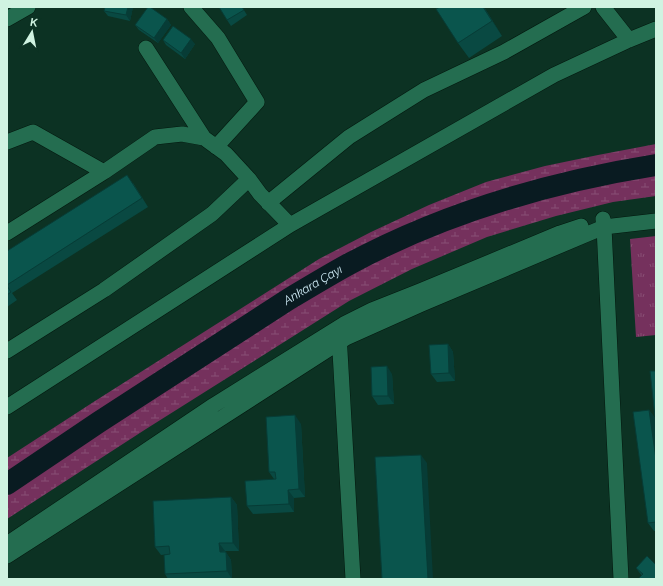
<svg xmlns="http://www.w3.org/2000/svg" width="663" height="586" viewBox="0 0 663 586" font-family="Raleway,sans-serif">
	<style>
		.grass { fill: url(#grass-tufts) }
		.wetland { fill: url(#wetland-marsh) }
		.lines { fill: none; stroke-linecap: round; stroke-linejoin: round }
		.river { stroke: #091b21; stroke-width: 22 }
		.street-casing { stroke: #03180e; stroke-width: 16 }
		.street { stroke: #246d50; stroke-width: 15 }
		.wall { fill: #094942 }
		.shaded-wall { fill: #073c36 }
		.building { fill: #0a554d; stroke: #073c36 }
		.labels { text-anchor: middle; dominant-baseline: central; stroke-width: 3.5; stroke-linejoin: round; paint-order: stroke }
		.water-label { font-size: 12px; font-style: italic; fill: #cde9f4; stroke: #0c3223 }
	</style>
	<defs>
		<pattern id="grass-tufts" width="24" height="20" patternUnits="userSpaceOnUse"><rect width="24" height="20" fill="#75315d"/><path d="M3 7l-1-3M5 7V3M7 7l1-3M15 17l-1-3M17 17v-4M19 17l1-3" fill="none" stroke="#884f74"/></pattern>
		<pattern id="wetland-marsh" width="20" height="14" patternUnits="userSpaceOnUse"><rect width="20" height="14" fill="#75315d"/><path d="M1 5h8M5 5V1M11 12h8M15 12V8" fill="none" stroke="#884f74"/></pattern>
	</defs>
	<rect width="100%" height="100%" fill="#0c3223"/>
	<path class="grass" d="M 656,236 L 656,335 L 636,337 L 630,239 Z"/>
	<path class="wetland" d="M 656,144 L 656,196 L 613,202 L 556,216 L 487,237 L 412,269 L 349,301 L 146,429 L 7,519 L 7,458 L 95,401 L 319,259 L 371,232 L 429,205 L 486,182 L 545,166 L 598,155 Z"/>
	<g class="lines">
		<path class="river" id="s1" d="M 7,484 L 99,422 L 289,299 C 309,287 329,275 349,264 C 444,213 550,182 656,165"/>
		<g class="street-casing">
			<path id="street" d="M 191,7 L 218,38 L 257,102 L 216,147
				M 603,7 L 629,40
				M 7,19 L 28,7
				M 146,48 L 204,138
				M 7,142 L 33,132 L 104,172
				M 268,203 L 349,137 L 424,90 L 504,52 L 584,7
				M 603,219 L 604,227 L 621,579
				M 7,233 L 104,172 L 155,137 L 182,134 L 204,138 L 226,154 L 249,179 L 260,194 L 290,225
				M 339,334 L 353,579
				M 7,351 L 104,290 L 212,214 L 249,179
				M 7,407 L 290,225 L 554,75 L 629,40 L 656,29
				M 7,544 L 214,405 L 344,324 L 372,310 L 420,291 L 560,233 L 581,226
				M 7,556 L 346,338 L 422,304 L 604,227 L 656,221"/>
		</g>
		<use href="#street" class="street"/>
	</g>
	<path class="wall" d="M 133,7 L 130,21 L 108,16 L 104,11 Z
		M 242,7 L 247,15 L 231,26 L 227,20 Z
		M 440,7 L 484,7 L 502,36 L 469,58 L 458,43 Z
		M 167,19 L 171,25 L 158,43 L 139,30 L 135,25 Z
		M 163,40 L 195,44 L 185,59 L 166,45 Z
		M 133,183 L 148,207 L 12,293 L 17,300 L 7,307 L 7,251 Z
		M 448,344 L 453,352 L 455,381 L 437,382 L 431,374 Z
		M 656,371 L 656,531 L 654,531 L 648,523 L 649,410 L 655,418 Z
		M 392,374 L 394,404 L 378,405 L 372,396 Z
		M 301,424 L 305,497 L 294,498 L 294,512 L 253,514 L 247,506 L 274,479 L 269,472 Z
		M 231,497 L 237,505 L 239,551 L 225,551 L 231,560 L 232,579 L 168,579 L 165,574 L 170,554 L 161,555 L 155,547 Z
		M 656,565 L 642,576 L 636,568 Z"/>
	<path class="shaded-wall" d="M 128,7 L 133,7 L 130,21 L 126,15 Z
		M 483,7 L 484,7 L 502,36 L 492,21 Z
		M 167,19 L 171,25 L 158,43 L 154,38 Z
		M 191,39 L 195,44 L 185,59 L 181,53 Z
		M 448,344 L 453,352 L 455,381 L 449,373 Z
		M 387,366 L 392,374 L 394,404 L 388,396 Z
		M 649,410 L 655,418 L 656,425 L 656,459 Z
		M 295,415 L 301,424 L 305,497 L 299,489 Z
		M 421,455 L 427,463 L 433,579 L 428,579 Z
		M 288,490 L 294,498 L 294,512 L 289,504 Z
		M 231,497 L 237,505 L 239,551 L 233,543 Z
		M 219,543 L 225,551 L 220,552 Z
		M 226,552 L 231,560 L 232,579 L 227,571 Z"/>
	<path class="building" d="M 105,7 L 128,7 L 126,15 L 104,11 Z
		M 148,7 L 150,7 L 167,19 L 154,38 L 135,25 Z
		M 219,7 L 242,7 L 244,10 L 227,20 Z
		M 440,7 L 483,7 L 492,21 L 458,43 L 436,9 Z
		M 173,26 L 191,39 L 181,53 L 163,40 Z
		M 127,175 L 142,198 L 7,285 L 7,251 Z
		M 7,286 L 11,292 L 7,295 Z
		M 448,344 L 449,373 L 431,374 L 429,345 Z
		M 387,366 L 388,396 L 372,396 L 371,367 Z
		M 650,371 L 656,371 L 656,426 Z
		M 649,410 L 656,459 L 656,522 L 648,523 L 633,412 Z
		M 295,415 L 299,489 L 288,490 L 289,504 L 247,506 L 245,481 L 276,479 L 275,472 L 269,472 L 266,417 Z
		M 421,455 L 428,579 L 382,579 L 375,457 Z
		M 231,497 L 233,543 L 219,543 L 220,552 L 226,552 L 227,571 L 165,574 L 164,555 L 170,554 L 169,546 L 155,547 L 153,501 Z
		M 647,556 L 656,565 L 656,579 L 638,579 L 643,574 L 636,568 Z"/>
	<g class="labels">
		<g class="water-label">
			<text stroke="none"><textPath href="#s1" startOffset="365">Ankara Çayı</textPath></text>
		</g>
	</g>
	<rect width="663" height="586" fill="none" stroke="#d0f3e1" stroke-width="16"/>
	<g transform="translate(32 32) rotate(10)" stroke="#0c3223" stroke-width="3" paint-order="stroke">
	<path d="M0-3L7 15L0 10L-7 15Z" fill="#d0f3e1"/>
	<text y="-6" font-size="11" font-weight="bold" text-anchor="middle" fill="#d0f3e1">K</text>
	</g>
</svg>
